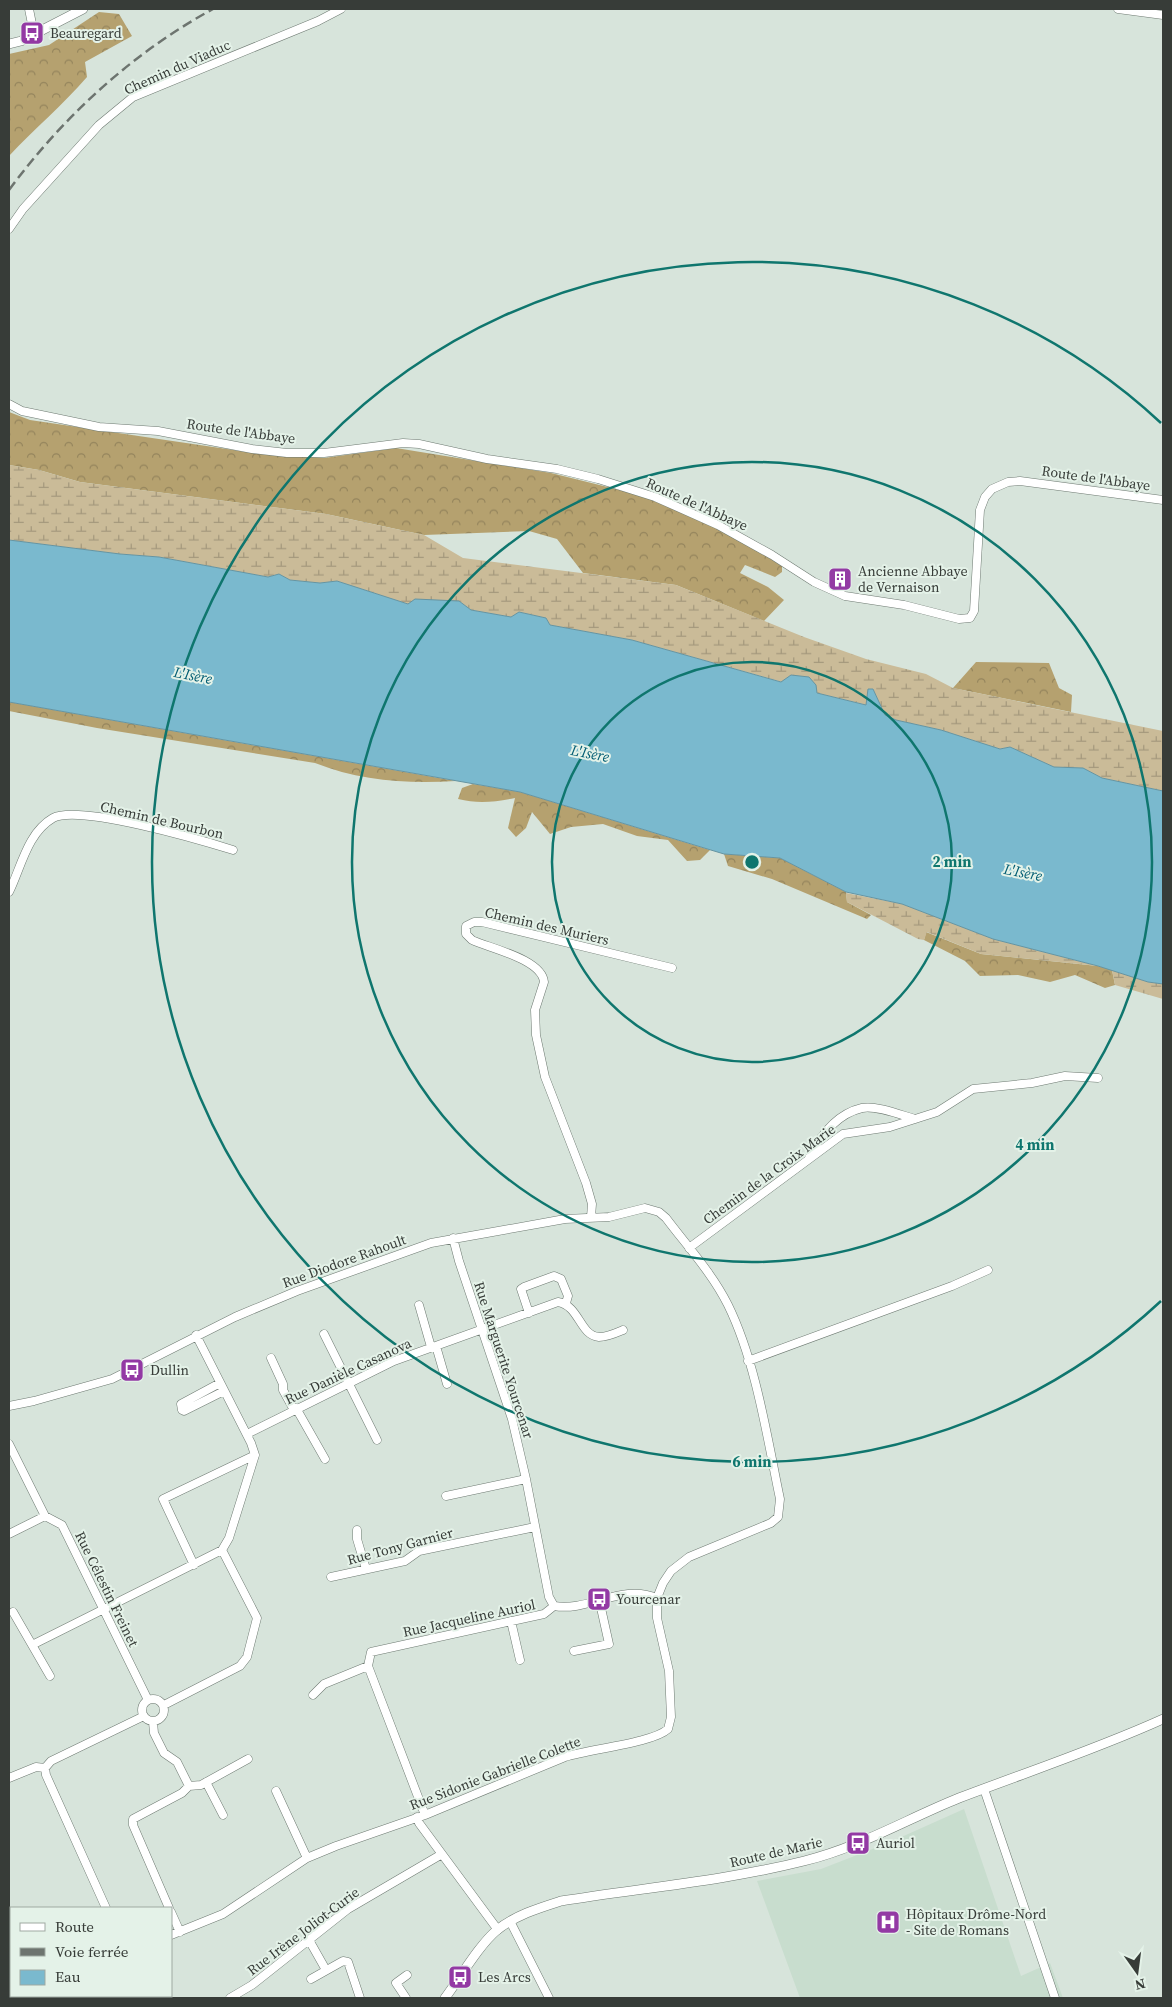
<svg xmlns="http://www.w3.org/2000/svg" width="1172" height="2007" viewBox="0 0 1172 2007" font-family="'Source Serif 4',serif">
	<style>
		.built { fill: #c8ddce }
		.forest { fill: url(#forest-crowns) }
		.wetland { fill: url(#wetland-marsh) }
		.water { fill: #7ab9ce; stroke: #6694a1 }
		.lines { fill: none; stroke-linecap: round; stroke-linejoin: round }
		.minor-casing { stroke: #6e7a72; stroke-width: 9 }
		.tertiary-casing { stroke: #6e7a72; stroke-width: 10 }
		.minor { stroke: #fff; stroke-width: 8 }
		.tertiary { stroke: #fff; stroke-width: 9 }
		.rail { stroke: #6d746f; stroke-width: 2.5; stroke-dasharray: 10 5; stroke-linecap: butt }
		.ring { fill: none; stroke: #0f766e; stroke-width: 2.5 }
		.labels { text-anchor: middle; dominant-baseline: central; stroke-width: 4; stroke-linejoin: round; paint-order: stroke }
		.poi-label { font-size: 14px; fill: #373c38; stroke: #e4f2e8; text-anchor: start }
		.street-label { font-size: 14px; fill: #373c38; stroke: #e4f2e8 }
		.water-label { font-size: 15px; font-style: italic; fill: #005c72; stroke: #e4f2e8 }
		.centre { fill: #0f766e; stroke: #e4f2e8; stroke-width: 2.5 }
		.ring-label { font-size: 15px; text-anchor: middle; font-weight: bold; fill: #0f766e; stroke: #e4f2e8; stroke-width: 4; stroke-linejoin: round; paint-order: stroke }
	</style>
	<defs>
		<pattern id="forest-crowns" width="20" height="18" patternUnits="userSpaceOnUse" patternTransform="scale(1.25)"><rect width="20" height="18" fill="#b5a16f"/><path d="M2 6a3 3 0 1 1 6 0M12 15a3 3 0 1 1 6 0" fill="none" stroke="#94845c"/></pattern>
		<pattern id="wetland-marsh" width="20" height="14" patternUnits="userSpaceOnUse" patternTransform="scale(1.25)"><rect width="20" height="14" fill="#cabb98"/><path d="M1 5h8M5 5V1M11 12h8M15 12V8" fill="none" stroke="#a5997d"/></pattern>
	</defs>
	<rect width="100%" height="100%" fill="#d7e4db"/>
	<path class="built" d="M 964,1809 L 1021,1976 L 1050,1963 L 1063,1998 L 800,1998 L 757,1881 L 821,1869 L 888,1843 Z"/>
	<path class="forest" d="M 99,12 L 119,14 L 132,36 L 85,62 L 87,77 C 63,105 34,129 9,156 L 9,54 L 49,45 Z
		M 9,412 L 30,420 L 254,453 L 324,458 L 396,448 L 551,473 L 652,498 L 772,555 L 782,563 L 782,572 L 775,577 L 745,565 L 740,573 L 768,587 L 784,600 L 764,621 L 676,585 L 583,573 L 557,539 L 529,531 L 424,535 L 326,514 L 80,482 L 39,470 L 9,465 Z
		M 976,662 L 1049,663 L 1059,688 L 1072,695 L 1071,712 L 953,688 Z
		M 9,702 L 456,781 C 408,784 360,781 315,763 L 97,728 L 9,711 Z
		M 473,784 L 520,792 L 710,850 L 700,860 L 687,861 L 668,840 L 637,836 L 603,824 L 571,827 L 550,834 L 532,812 L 526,828 L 516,837 L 508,828 L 515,798 C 495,802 478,804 458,799 L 462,788 Z
		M 724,854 L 780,858 L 846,892 L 847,902 L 871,915 L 867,919 L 772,879 L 728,866 Z
		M 926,932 L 981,954 L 1098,966 L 1112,970 L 1115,985 L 1105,988 L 1075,975 L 1050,982 L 1018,975 L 980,976 L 965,961 L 924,940 Z"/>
	<path class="wetland" d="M 9,465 L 39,470 L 80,482 L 326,514 L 424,535 L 463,558 L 676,585 L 804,637 L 866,659 L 926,674 L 953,688 L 1163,731 L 1163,791 L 1102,778 L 1083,768 L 1054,767 L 1010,747 L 1000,749 L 941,730 L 896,720 L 885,715 L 873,689 L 868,690 L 867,705 L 817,693 L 791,675 L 782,682 L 632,640 L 550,625 L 546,618 L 519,612 L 511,617 L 471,610 L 459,601 L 408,604 L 337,581 L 320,583 L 290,580 L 279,574 L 268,577 L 159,557 L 120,554 L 9,540 Z
		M 846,893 L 902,904 L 993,939 L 1098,966 L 981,954 L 927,932 L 924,940 L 918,939 L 847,902 Z
		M 1112,970 L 1148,982 L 1163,984 L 1163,999 L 1115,985 Z"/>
	<path class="water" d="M 9,540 L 120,554 L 159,557 L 268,577 L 279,574 L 290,580 L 320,583 L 337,581 L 408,604 L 415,599 L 459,601 L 471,610 L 511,617 L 519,612 L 546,618 L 550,625 L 632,640 L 781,682 L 791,675 L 809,677 L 816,685 L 817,693 L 866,705 L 868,689 L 873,689 L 885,715 L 896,720 L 941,730 L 1000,749 L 1010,747 L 1054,767 L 1083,768 L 1102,778 L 1163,791 L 1163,984 L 1148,982 L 1098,966 L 993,939 L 902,904 L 846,892 L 780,858 L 724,854 L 520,792 L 9,702 Z"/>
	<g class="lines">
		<g class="minor-casing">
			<path id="minor" d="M 29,9 L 34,34
				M 1118,9 L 1163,15
				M 9,229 L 23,209 L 99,125 L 133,97 L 318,21 L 341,9
				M 9,404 L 22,411 L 99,427 L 158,431 L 252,449 L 287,453 L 324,453 L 403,443 L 419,444 L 487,459 L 557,469 L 598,479 L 655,497 L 718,525 L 772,555 L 814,582 L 845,596 L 904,605 L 959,619 L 970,618 L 974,611 L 980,510 L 985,497 L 992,489 L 1008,482 L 1020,481 L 1163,500
				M 9,892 C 21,868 27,833 53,818 C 79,804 201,840 233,850
				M 809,1158 C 820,1136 836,1114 862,1108 C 876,1105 901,1115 915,1119
				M 591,1217 L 592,1204 L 586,1183 L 545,1077 L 536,1035 L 535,1010 L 544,982 C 542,959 489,948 472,940 L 466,934 L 466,926 L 474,922 L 482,922 L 672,968
				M 453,1238 L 459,1261 L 512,1419 L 526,1479 L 549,1597 L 554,1606
				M 689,1248 L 843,1134 L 890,1127 L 937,1112 L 973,1089 L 1032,1083 L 1065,1076 L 1098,1078
				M 419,1305 L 431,1347
				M 529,1313 L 521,1289 L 524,1287 L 554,1276 L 561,1279 L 568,1296 L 566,1303
				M 324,1334 L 377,1440
				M 196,1335 L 251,1443 L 255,1455 L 229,1538 L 222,1550
				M 436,1346 L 447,1384
				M 271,1358 L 283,1384 L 283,1390 L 294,1410
				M 748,1361 L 952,1286 L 988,1270
				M 220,1383 L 181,1404 L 182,1410 L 184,1411 L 224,1391
				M 9,1406 L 34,1401 L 112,1379 L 235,1317 L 297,1291 L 431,1243 L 565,1219 L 609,1217 L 645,1208 L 659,1212 L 666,1218 C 687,1246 712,1273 728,1305 C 756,1362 767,1437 780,1499 L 778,1517 L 771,1523 L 689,1557 L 671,1571 L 663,1583 L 657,1598 L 657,1618 L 669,1671 L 671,1717 L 668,1729 C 653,1743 589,1749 565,1757 L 425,1815 L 336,1846 L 307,1858 L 223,1914 L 171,1935
				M 296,1408 L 325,1459
				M 247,1434 L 394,1361 L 558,1302 C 580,1306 579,1335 599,1337 C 607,1337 616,1333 623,1330
				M 9,1444 L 45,1516 L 62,1525 L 148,1700
				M 446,1496 L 526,1479
				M 357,1530 L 357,1539 L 366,1569
				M 9,1534 L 45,1516
				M 194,1565 L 163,1499 L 255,1455
				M 331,1577 L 405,1561 L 419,1551 L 535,1527
				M 554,1606 C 589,1612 622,1583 657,1598
				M 13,1612 L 50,1676
				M 511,1621 L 520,1660
				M 32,1645 L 222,1550
				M 574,1651 L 609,1644 L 599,1599
				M 313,1695 L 324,1684 L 368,1666
				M142 1710a11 11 0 1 1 22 0a11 11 0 1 1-22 0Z
				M 164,1705 L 240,1666 L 247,1657 L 257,1618 L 222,1550
				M 153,1722 L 154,1733 L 164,1753 L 177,1762 L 189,1786 L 182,1793 L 133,1819 L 133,1825 L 169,1908
				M 9,1778 L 36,1767 L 45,1768
				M 206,1782 L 223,1815
				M 189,1786 L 201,1785 L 248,1759
				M 984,1789 L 1055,1998
				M 276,1791 L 307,1858
				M 425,1815 L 368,1666 L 371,1652 L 544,1614 L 554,1606
				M 417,1817 L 419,1823 L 498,1930
				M 106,1908 L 46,1775 L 45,1768 L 51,1761 L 144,1716
				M 171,1912 L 180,1932
				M 510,1921 L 549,1998
				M 309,1940 L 326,1970
				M 9,1943 L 11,1942
				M 9,1964 L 11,1963
				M 311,1979 L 343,1961 L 348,1962 L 360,1998
				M 37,1998 L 40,1996
				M 230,1998 L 252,1985 L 348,1909 L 442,1854
				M 406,1998 L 396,1983 L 407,1975"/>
		</g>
		<g class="tertiary-casing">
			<path id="tertiary" d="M 9,44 L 21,41 L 83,9
				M 445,1998 C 460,1978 479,1945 497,1930 C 516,1915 539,1908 561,1901 C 642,1888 724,1881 804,1861 C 858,1848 907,1819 959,1798 C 1027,1772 1097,1749 1163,1719"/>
		</g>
		<use href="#minor" class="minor"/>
		<use href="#tertiary" class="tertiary"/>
		<path class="rail" d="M 9,190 C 63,117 132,53 213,9"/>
	</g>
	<g class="ring">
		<circle cx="752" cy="862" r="200"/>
		<circle cx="752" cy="862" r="400"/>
		<path d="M1161 1301A600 600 0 1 1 1161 423"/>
	</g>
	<defs>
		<g id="bus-square" transform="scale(1.25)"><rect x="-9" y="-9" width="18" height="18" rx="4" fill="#9339a4" stroke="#e4f2e8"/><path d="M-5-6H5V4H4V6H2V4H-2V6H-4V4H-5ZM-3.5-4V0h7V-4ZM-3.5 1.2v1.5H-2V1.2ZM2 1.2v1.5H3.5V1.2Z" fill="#fff"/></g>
		<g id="building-square" transform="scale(1.25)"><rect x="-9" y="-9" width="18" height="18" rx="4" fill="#9339a4" stroke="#e4f2e8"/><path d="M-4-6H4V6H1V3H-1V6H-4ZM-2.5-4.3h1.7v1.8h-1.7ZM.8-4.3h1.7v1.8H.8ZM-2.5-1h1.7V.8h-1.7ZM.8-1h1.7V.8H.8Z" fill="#fff"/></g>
		<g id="hospital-square" transform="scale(1.25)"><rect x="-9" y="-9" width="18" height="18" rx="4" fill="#9339a4" stroke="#e4f2e8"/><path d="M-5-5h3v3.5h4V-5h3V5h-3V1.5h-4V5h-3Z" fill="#fff"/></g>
	</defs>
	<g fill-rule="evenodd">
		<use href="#bus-square" x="32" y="33"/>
		<use href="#building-square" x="840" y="579"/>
		<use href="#bus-square" x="132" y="1370"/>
		<use href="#bus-square" x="599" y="1599"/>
		<use href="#bus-square" x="858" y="1843"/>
		<use href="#hospital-square" x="888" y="1922"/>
		<use href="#bus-square" x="460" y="1977"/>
	</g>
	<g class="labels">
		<g class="poi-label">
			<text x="50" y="33">Beauregard</text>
			<text x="858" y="571">Ancienne Abbaye<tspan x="858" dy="16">de Vernaison</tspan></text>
			<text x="150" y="1370">Dullin</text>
			<text x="616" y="1599">Yourcenar</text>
			<text x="876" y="1843">Auriol</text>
			<text x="906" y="1914">Hôpitaux Drôme-Nord<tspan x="906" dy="16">- Site de Romans</tspan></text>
			<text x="478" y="1977">Les Arcs</text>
		</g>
		<g class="street-label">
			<text transform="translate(177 67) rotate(-24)">Chemin du Viaduc</text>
			<text transform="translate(241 431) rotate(8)">Route de l'Abbaye</text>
			<text transform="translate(1096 478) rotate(8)">Route de l'Abbaye</text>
			<text transform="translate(697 504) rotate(24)">Route de l'Abbaye</text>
			<text transform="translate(162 820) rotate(13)">Chemin de Bourbon</text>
			<text transform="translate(547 926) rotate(13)">Chemin des Muriers</text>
			<text transform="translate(769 1174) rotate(-36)">Chemin de la Croix Marie</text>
			<text transform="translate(344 1261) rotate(-20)">Rue Diodore Rahoult</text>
			<text transform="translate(504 1360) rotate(72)">Rue Marguerite Yourcenar</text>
			<text transform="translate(348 1371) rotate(-25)">Rue Danièle Casanova</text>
			<text transform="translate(400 1546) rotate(-15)">Rue Tony Garnier</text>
			<text transform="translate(107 1589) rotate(64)">Rue Célestin Freinet</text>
			<text transform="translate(469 1618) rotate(-12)">Rue Jacqueline Auriol</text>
			<text transform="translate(495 1773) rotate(-21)">Rue Sidonie Gabrielle Colette</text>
			<text transform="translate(776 1852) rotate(-13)">Route de Marie</text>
			<text transform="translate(303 1931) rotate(-37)">Rue Irène Joliot-Curie</text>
		</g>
		<g class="water-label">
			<text transform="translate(193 675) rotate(11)">L'Isère</text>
			<text transform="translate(590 753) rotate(11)">L'Isère</text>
			<text transform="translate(1023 872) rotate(11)">L'Isère</text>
		</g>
	</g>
	<circle cx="752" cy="862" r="8" class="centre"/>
	<g class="ring-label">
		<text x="952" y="867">2 min</text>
		<text x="1035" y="1150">4 min</text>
		<text x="752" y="1467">6 min</text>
	</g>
	<rect width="1172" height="2007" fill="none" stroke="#373c38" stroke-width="20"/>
	<rect x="10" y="1907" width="162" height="90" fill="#e4f2e8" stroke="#9fa9a2"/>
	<rect x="20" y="1923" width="25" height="8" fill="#ffffff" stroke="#9fa9a2"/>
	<text x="55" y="1932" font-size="15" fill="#373c38">Route</text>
	<rect x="20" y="1948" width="25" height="8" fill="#6d746f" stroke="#9fa9a2"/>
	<text x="55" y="1957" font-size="15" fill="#373c38">Voie ferrée</text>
	<rect x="20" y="1970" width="25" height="15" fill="#7ab9ce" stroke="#9fa9a2"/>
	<text x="55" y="1982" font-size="15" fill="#373c38">Eau</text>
	<g transform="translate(1137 1972) rotate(166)" stroke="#e4f2e8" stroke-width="4" paint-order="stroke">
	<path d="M0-4L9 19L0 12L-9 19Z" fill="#373c38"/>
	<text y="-8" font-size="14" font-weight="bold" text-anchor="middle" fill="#373c38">N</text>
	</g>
</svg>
